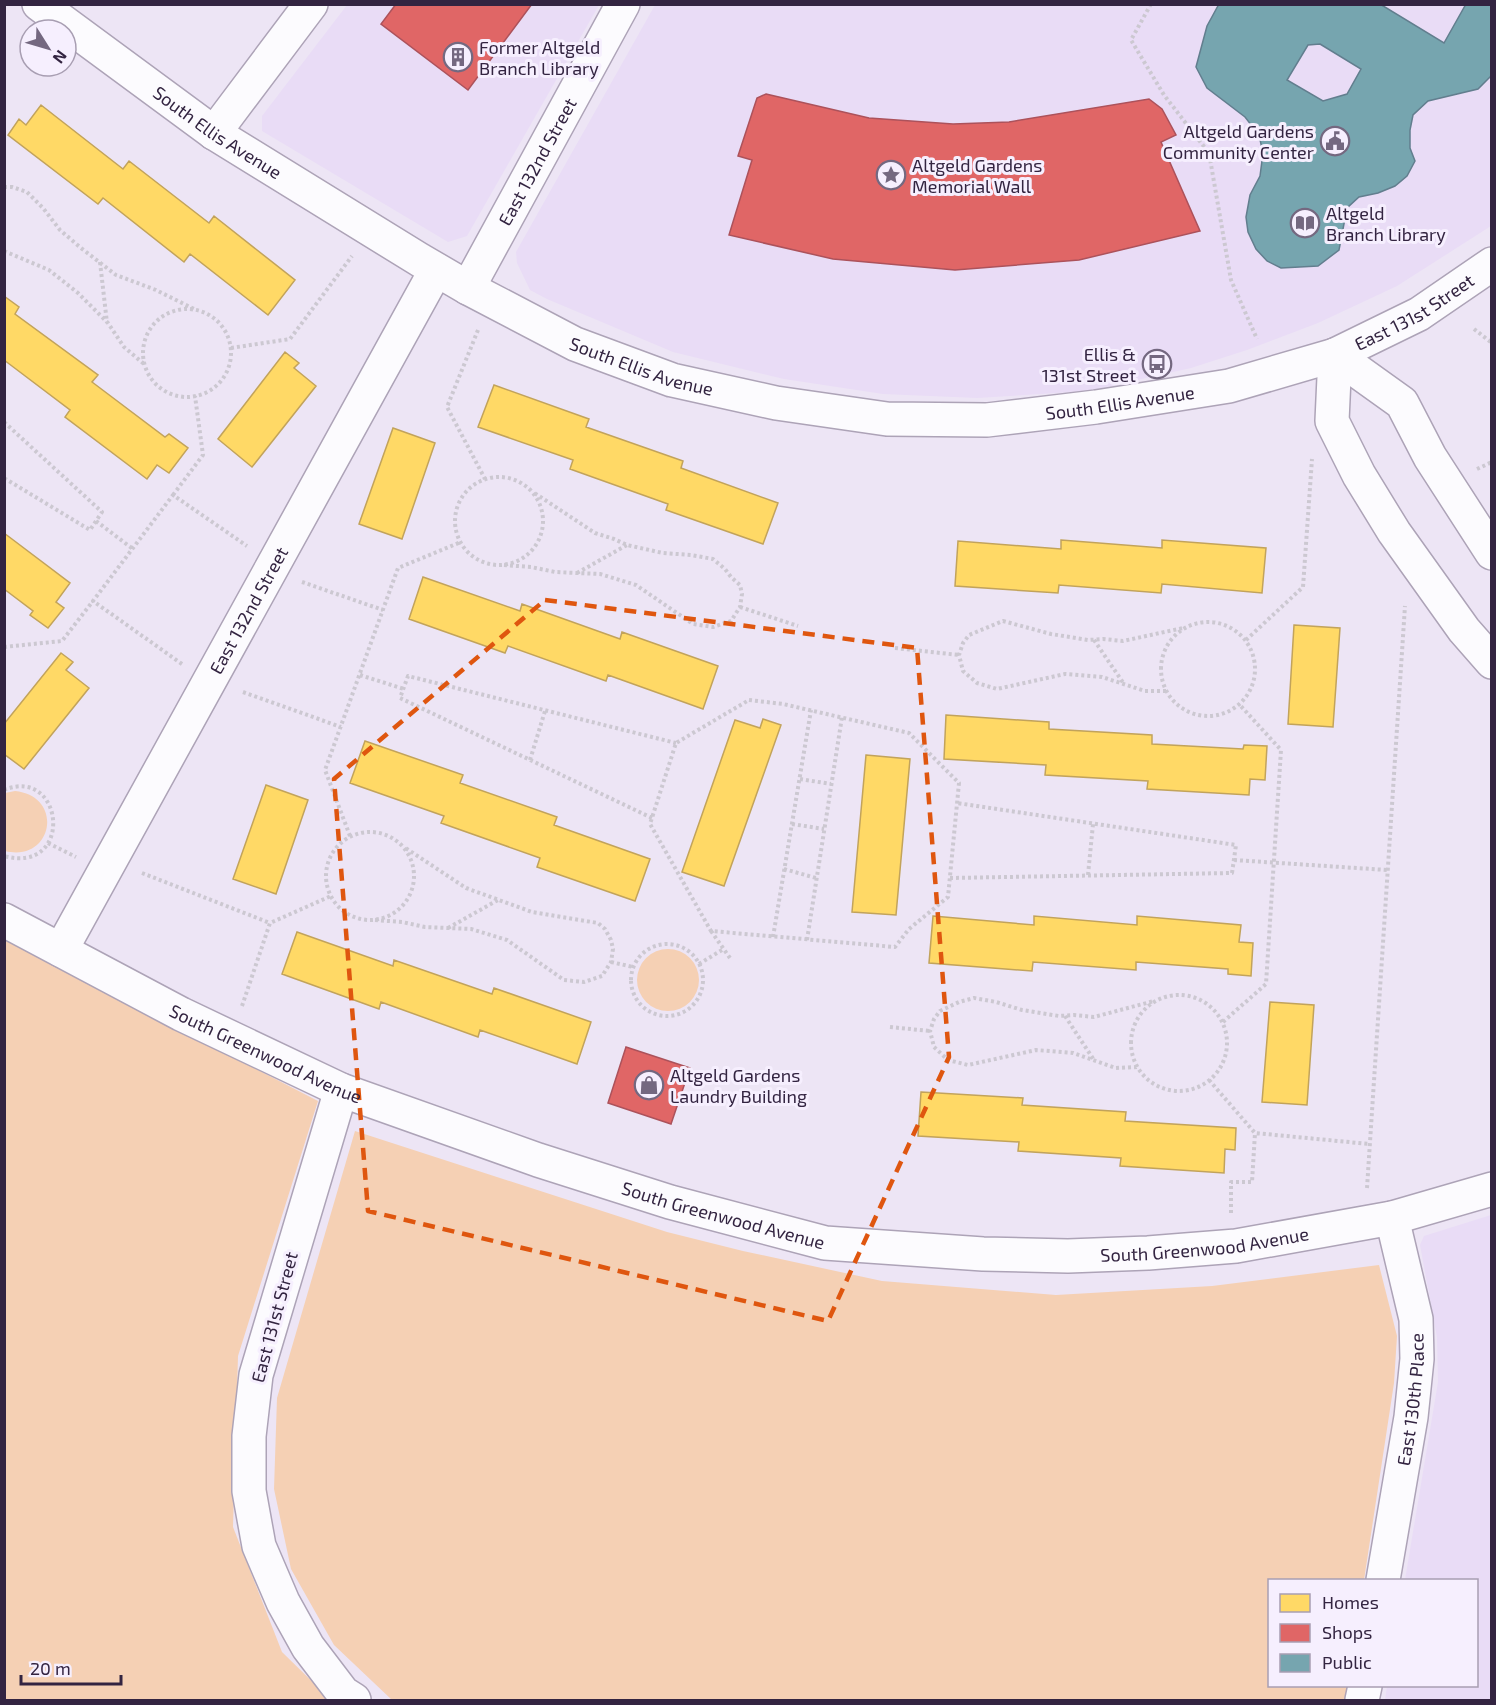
<svg xmlns="http://www.w3.org/2000/svg" width="1496" height="1705" viewBox="0 0 1496 1705" font-family="'Exo 2',sans-serif">
	<style>
		.built { fill: #e9dcf6 }
		.green { fill: #f5d0b4 }
		.homes { fill: #ffd966; stroke: #c2a35b; stroke-width: 1.5 }
		.shops { fill: #e06666; stroke: #ac525b; stroke-width: 1.5 }
		.public { fill: #76a5af; stroke: #627e8e; stroke-width: 1.5; fill-rule: evenodd }
		.lines { fill: none; stroke-linecap: round; stroke-linejoin: round }
		.minor-casing { stroke: #ada3b7; stroke-width: 36 }
		.path { stroke: #ccc8d1; stroke-width: 4; stroke-dasharray: 3 3; stroke-linecap: butt }
		.minor { stroke: #fcfbfe; stroke-width: 33 }
		.marked { fill: none; stroke: #df560f; stroke-width: 4.5; stroke-dasharray: 12 8; stroke-linejoin: round }
		.labels { text-anchor: middle; dominant-baseline: central; stroke-width: 6; stroke-linejoin: round; paint-order: stroke }
		.poi-label { font-size: 18px; fill: #332441; stroke: #f6effe; text-anchor: start }
		.street-label { font-size: 18px; fill: #332441; stroke: #f6effe }
	</style>
	<rect width="100%" height="100%" fill="#ede5f5"/>
	<path class="built" d="M 347,5 L 599,5 L 467,236 L 448,242 L 262,131 L 262,116 Z
		M 655,5 L 1491,5 L 1491,226 L 1397,286 L 1318,323 L 1247,350 L 1191,368 L 1088,391 L 977,398 L 883,394 L 784,379 L 673,352 L 547,299 L 530,290 L 517,263 L 516,252 Z
		M 1491,1215 L 1491,1700 L 1385,1700 L 1387,1686 L 1476,1686 L 1476,1580 L 1405,1580 L 1438,1382 L 1437,1337 L 1420,1245 L 1424,1236 Z"/>
	<path class="green" d="M 15,791 C 65,796 53,863 5,851 L 5,793 Z
		M 4,939 L 318,1101 L 238,1356 L 233,1527 L 282,1652 L 331,1700 L 5,1700 Z
		M637 980a31 31 0 1 1 62 0a31 31 0 1 1-62 0Z
		M 355,1131 L 667,1232 L 743,1251 L 882,1281 L 1056,1295 L 1212,1286 L 1379,1265 L 1397,1336 L 1394,1383 L 1364,1580 L 1270,1580 L 1270,1686 L 1348,1686 L 1346,1700 L 392,1700 L 334,1645 L 291,1569 L 274,1489 L 277,1398 Z"/>
	<path class="homes" d="M 41,105 L 123,169 L 129,161 L 209,223 L 214,216 L 295,280 L 268,315 L 190,254 L 184,262 L 103,198 L 98,204 L 8,135 L 19,119 L 26,125 Z
		M 4,296 L 19,307 L 15,314 L 98,375 L 92,382 L 165,437 L 169,434 L 188,448 L 169,473 L 157,465 L 147,479 L 65,417 L 70,410 L 4,360 Z
		M 285,352 L 299,363 L 294,368 L 316,386 L 252,467 L 218,439 Z
		M 494,385 L 589,419 L 586,427 L 683,461 L 681,468 L 778,503 L 763,544 L 666,510 L 668,504 L 570,469 L 573,460 L 478,427 Z
		M 393,428 L 435,443 L 402,539 L 359,524 Z
		M 4,533 L 70,583 L 56,602 L 64,608 L 48,628 L 30,615 L 33,611 L 4,589 Z
		M 1061,540 L 1162,548 L 1162,540 L 1266,548 L 1262,593 L 1162,584 L 1161,593 L 1059,585 L 1058,593 L 955,586 L 958,541 L 1061,549 Z
		M 423,577 L 520,611 L 522,604 L 620,639 L 622,632 L 718,666 L 703,709 L 608,675 L 606,681 L 508,646 L 505,653 L 409,619 Z
		M 1294,625 L 1340,628 L 1333,727 L 1288,724 Z
		M 61,653 L 73,662 L 66,670 L 89,688 L 24,769 L 4,754 L 4,724 Z
		M 946,715 L 1049,722 L 1049,729 L 1152,735 L 1152,744 L 1243,749 L 1244,745 L 1267,746 L 1265,780 L 1250,779 L 1249,795 L 1147,789 L 1148,781 L 1045,775 L 1046,765 L 944,759 Z
		M 763,719 L 781,725 L 724,886 L 682,872 L 735,720 L 760,728 Z
		M 365,741 L 463,775 L 460,783 L 557,817 L 554,825 L 650,859 L 635,901 L 537,867 L 540,858 L 441,823 L 444,816 L 350,783 Z
		M 866,755 L 910,759 L 896,915 L 852,912 Z
		M 266,785 L 308,800 L 276,894 L 233,879 Z
		M 933,916 L 1034,925 L 1034,916 L 1137,925 L 1137,916 L 1241,925 L 1239,942 L 1253,943 L 1251,976 L 1228,974 L 1228,969 L 1136,962 L 1136,970 L 1033,962 L 1032,971 L 929,963 Z
		M 297,932 L 393,966 L 394,960 L 492,994 L 494,988 L 591,1022 L 577,1064 L 480,1030 L 478,1037 L 381,1002 L 379,1009 L 282,974 Z
		M 1270,1002 L 1314,1005 L 1307,1105 L 1262,1102 Z
		M 921,1092 L 1023,1098 L 1022,1105 L 1126,1112 L 1125,1121 L 1236,1128 L 1235,1150 L 1225,1149 L 1224,1173 L 1120,1166 L 1121,1158 L 1018,1151 L 1019,1142 L 918,1136 Z"/>
	<path class="shops" d="M 396,4 L 532,4 L 468,90 L 381,24 Z
		M 766,94 L 869,118 L 953,124 L 1009,122 L 1149,99 L 1162,109 L 1176,135 L 1161,142 L 1200,231 L 1079,260 L 955,270 L 833,259 L 729,235 L 752,160 L 738,156 L 757,98 Z
		M 626,1047 L 690,1068 L 671,1124 L 608,1103 Z"/>
	<path class="public" d="M 1219,4 L 1380,4 L 1444,43 L 1466,4 L 1492,4 L 1492,75 L 1478,89 L 1428,101 L 1413,115 L 1410,130 L 1410,148 L 1415,161 L 1407,176 L 1395,186 L 1378,193 L 1359,197 L 1347,208 L 1339,250 L 1318,266 L 1281,268 L 1267,261 L 1256,249 L 1248,232 L 1246,217 L 1250,195 L 1260,176 L 1263,153 L 1259,135 L 1245,117 L 1207,88 L 1196,67 L 1207,26 ZM 1320,44 L 1361,69 L 1347,94 L 1323,101 L 1287,80 L 1308,45 Z"/>
	<g class="lines">
		<g class="minor-casing">
			<g id="minor">
				<path id="s1" d="M 39,4 L 214,133 L 420,260 L 468,288 L 575,344 L 672,380 L 776,403 L 887,419 L 987,420 L 1096,407 L 1229,386 L 1335,355 L 1419,314 L 1492,264"/>
				<path d="M 214,133 L 311,4"/>
				<path id="s2" d="M 468,288 L 623,4"/>
				<path d="M 1335,355 L 1332,421 L 1359,475 L 1394,532 L 1464,630 L 1492,662"/>
				<path d="M 1335,355 L 1402,403 L 1430,457 L 1492,553"/>
				<path id="s3" d="M 4,920 L 181,1014 L 341,1090 L 538,1160 L 670,1202 L 825,1243 L 983,1254 L 1068,1256 L 1148,1253 L 1236,1246 L 1392,1218 L 1492,1189"/>
				<path id="s4" d="M 61,950 L 436,270"/>
				<path d="M 341,1090 L 256,1375 L 249,1436 L 249,1491 L 259,1546 L 283,1602 L 308,1647 L 343,1693 L 354,1700"/>
				<path id="s5" d="M 1383,1580 L 1411,1417 L 1417,1359 L 1416,1319 L 1392,1218"/>
				<path d="M 1362,1700 L 1365,1686"/>
			</g>
		</g>
		<path class="path" d="M 1151,4 L 1131,40 L 1164,95 L 1209,153 L 1231,280 L 1257,339
			M 4,187 L 12,187 L 27,192 L 43,208 L 60,230 L 81,248 L 116,275 L 156,290 L 194,309
			M 4,251 L 49,270 L 78,293 L 108,323 L 124,347 L 144,364
			M 100,262 L 107,323
			M143 353a44 44 0 1 1 88 0a44 44 0 1 1-88 0Z
			M 1474,329 L 1492,343
			M 478,330 L 447,407 L 485,479
			M 231,348 L 290,339 L 352,256
			M 4,422 L 102,512 L 90,530 L 4,478
			M 1477,469 L 1492,462
			M455 521a44 44 0 1 1 88 0a44 44 0 1 1-88 0Z
			M 173,495 L 203,455 L 195,396
			M 96,521 L 133,549
			M 504,565 L 531,567 L 555,572 L 600,574 L 636,585 L 693,624 L 713,627 L 731,621 L 740,607 L 742,594 L 740,585 L 731,577 L 725,569 L 713,559 L 691,555 L 663,553 L 627,545 L 614,539 L 595,533 L 533,492
			M 577,573 L 627,545
			M 302,582 L 383,610
			M 740,607 L 798,626
			M1161 669a47 47 0 1 1 94 0a47 47 0 1 1-94 0Z
			M 1094,640 L 1124,684
			M 1246,640 L 1303,587 L 1312,459
			M 4,647 L 62,641 L 93,601
			M 895,648 L 959,655
			M 182,664 L 93,601 L 173,495 L 247,546
			M 360,675 L 404,689
			M 1166,691 L 1145,691 L 1102,677 L 1065,674 L 997,689 L 977,683 L 963,671 L 959,655 L 963,643 L 969,635 L 1003,621 L 1051,634 L 1088,640 L 1103,639 L 1123,641 L 1183,628
			M 243,692 L 341,727
			M 749,700 L 783,704 L 909,733 L 959,783 L 948,897 L 909,929 L 895,947 L 711,931 L 650,824 L 676,743 Z
			M 530,760 L 545,711
			M 800,779 L 831,784
			M 4,790 C 64,765 75,875 4,856
			M 652,818 L 400,698 L 408,676 L 676,743
			M 792,824 L 824,829
			M326 876a44 44 0 1 1 88 0a44 44 0 1 1-88 0Z
			M 350,836 L 325,770 L 398,568 L 461,542
			M 48,843 L 76,857
			M 1234,860 L 1387,870
			M 784,869 L 816,878
			M 142,873 L 270,923
			M 1088,875 L 1093,824
			M 950,878 L 1232,873 L 1236,845 L 957,803
			M 375,920 L 402,922 L 425,927 L 471,929 L 507,940 L 564,980 L 584,982 L 602,976 L 611,962 L 613,949 L 611,940 L 605,929 L 598,923 L 532,912 L 466,888 L 404,847
			M 448,928 L 498,900
			M 711,931 L 730,958
			M 773,937 L 811,710
			M 807,940 L 842,717
			M631 980a36 36 0 1 1 72 0a36 36 0 1 1-72 0Z
			M 611,962 L 633,967
			M 699,964 L 722,950
			M1131 1043a48 48 0 1 1 96 0a48 48 0 1 1-96 0Z
			M 242,1006 L 270,923 L 331,896
			M 1065,1016 L 1094,1060
			M 1223,1022 L 1266,984 L 1281,750 L 1239,704
			M 890,1027 L 930,1031
			M 1137,1067 L 1116,1068 L 1073,1053 L 1036,1050 L 968,1065 L 948,1060 L 934,1047 L 930,1031 L 934,1019 L 940,1011 L 959,1002 L 974,998 L 996,1002 L 1022,1010 L 1059,1016 L 1074,1015 L 1094,1017 L 1154,1001
			M 1209,1080 L 1255,1133 L 1369,1144
			M 1367,1188 L 1405,606
			M 1231,1213 L 1231,1182 L 1252,1182 L 1255,1133"/>
		<use href="#minor" class="minor"/>
	</g>
	<path class="marked" d="M 545,600 L 917,648 L 949,1057 L 828,1321 L 368,1211 L 334,779 Z"/>
	<defs>
		<g id="building-ring" transform="scale(1.5)"><circle r="9.5" fill="#f6effe" stroke="#746880" stroke-width="1.5"/><path d="M-4-6H4V6H1V3H-1V6H-4ZM-2.5-4.3h1.7v1.8h-1.7ZM.8-4.3h1.7v1.8H.8ZM-2.5-1h1.7V.8h-1.7ZM.8-1h1.7V.8H.8Z" fill="#746880"/></g>
		<g id="civic-ring" transform="scale(1.5)"><circle r="9.5" fill="#f6effe" stroke="#746880" stroke-width="1.5"/><path d="M-.6-6.5H3V-4.5H.6V-3L4-1V1h2V6H-6V1h2V-1L-.6-3ZM-1.2 2.5V6h2.4V2.5Z" fill="#746880"/></g>
		<g id="sight-ring" transform="scale(1.5)"><circle r="9.5" fill="#f6effe" stroke="#746880" stroke-width="1.5"/><path d="M0-6L1.8-2.2L6-1.7L2.9 1.2L3.7 5.4L0 3.3L-3.7 5.4L-2.9 1.2L-6-1.7L-1.8-2.2Z" fill="#746880"/></g>
		<g id="library-ring" transform="scale(1.5)"><circle r="9.5" fill="#f6effe" stroke="#746880" stroke-width="1.5"/><path d="M-6-4Q-3-5.5-.7-3.5V5Q-3 3-6 4ZM6-4Q3-5.5 .7-3.5V5Q3 3 6 4Z" fill="#746880"/></g>
		<g id="bus-ring" transform="scale(1.5)"><circle r="9.5" fill="#f6effe" stroke="#746880" stroke-width="1.5"/><path d="M-5-6H5V4H4V6H2V4H-2V6H-4V4H-5ZM-3.5-4V0h7V-4ZM-3.5 1.2v1.5H-2V1.2ZM2 1.2v1.5H3.5V1.2Z" fill="#746880"/></g>
		<g id="shop-ring" transform="scale(1.5)"><circle r="9.5" fill="#f6effe" stroke="#746880" stroke-width="1.5"/><path d="M-5-2.5h2.3a2.7 3.5 0 0 1 5.4 0H5L5.5 6h-11ZM-1.5-2.5h3a1.5 2.3 0 0 0-3 0Z" fill="#746880"/></g>
	</defs>
	<g fill-rule="evenodd">
		<use href="#building-ring" x="458" y="57"/>
		<use href="#civic-ring" x="1335" y="141"/>
		<use href="#sight-ring" x="891" y="175"/>
		<use href="#library-ring" x="1305" y="223"/>
		<use href="#bus-ring" x="1157" y="364"/>
		<use href="#shop-ring" x="649" y="1085"/>
	</g>
	<g class="labels">
		<g class="poi-label">
			<text x="479" y="47">Former Altgeld<tspan x="479" dy="21">Branch Library</tspan></text>
			<text x="1314" y="131" text-anchor="end">Altgeld Gardens<tspan x="1314" dy="21">Community Center</tspan></text>
			<text x="912" y="165">Altgeld Gardens<tspan x="912" dy="21">Memorial Wall</tspan></text>
			<text x="1326" y="213">Altgeld<tspan x="1326" dy="21">Branch Library</tspan></text>
			<text x="1136" y="354" text-anchor="end">Ellis &amp;<tspan x="1136" dy="21">131st Street</tspan></text>
			<text x="670" y="1075">Altgeld Gardens<tspan x="670" dy="21">Laundry Building</tspan></text>
		</g>
		<g class="street-label">
			<text stroke="none"><textPath href="#s1" startOffset="220">South Ellis Avenue</textPath></text>
			<text stroke="none"><textPath href="#s2" startOffset="144">East 132nd Street</textPath></text>
			<text stroke="none"><textPath href="#s1" startOffset="1503">East 131st Street</textPath></text>
			<text stroke="none"><textPath href="#s1" startOffset="706">South Ellis Avenue</textPath></text>
			<text stroke="none"><textPath href="#s1" startOffset="1192">South Ellis Avenue</textPath></text>
			<text stroke="none"><textPath href="#s4" startOffset="388">East 132nd Street</textPath></text>
			<text stroke="none"><textPath href="#s3" startOffset="294">South Greenwood Avenue</textPath></text>
			<text stroke="none"><textPath href="#s3" startOffset="780">South Greenwood Avenue</textPath></text>
			<text stroke="none"><textPath href="#s3" startOffset="1266">South Greenwood Avenue</textPath></text>
			<text transform="translate(274 1317) rotate(-75)">East 131st Street</text>
			<text stroke="none"><textPath href="#s5" startOffset="183">East 130th Place</textPath></text>
		</g>
	</g>
	<rect width="1496" height="1705" fill="none" stroke="#332441" stroke-width="12"/>
	<rect x="1268" y="1579" width="210" height="108" fill="#f6effe" stroke="#a89eb2" stroke-width="1.5"/>
	<rect x="1280" y="1594" width="30" height="18" fill="#ffd966" stroke="#a89eb2" stroke-width="1.5"/>
	<text x="1322" y="1609" font-size="18" fill="#332441">Homes</text>
	<rect x="1280" y="1624" width="30" height="18" fill="#e06666" stroke="#a89eb2" stroke-width="1.5"/>
	<text x="1322" y="1639" font-size="18" fill="#332441">Shops</text>
	<rect x="1280" y="1654" width="30" height="18" fill="#76a5af" stroke="#a89eb2" stroke-width="1.5"/>
	<text x="1322" y="1669" font-size="18" fill="#332441">Public</text>
	<g transform="translate(48 48) rotate(127)"><circle r="28" fill="#f6effe" stroke="#a89eb2" stroke-width="1.5"/>
	<path d="M0-4.5L10 22L0 15L-10 22Z" fill="#746880"/>
	<text y="-9" font-size="16" font-weight="bold" text-anchor="middle" fill="#332441">N</text>
	</g>
	<path d="M21 1675v9h100v-9" fill="none" stroke="#332441" stroke-width="3"/>
	<text x="30" y="1675" font-size="18" fill="#332441" stroke="#f6effe" stroke-width="4.5" paint-order="stroke">20 m</text>
</svg>
